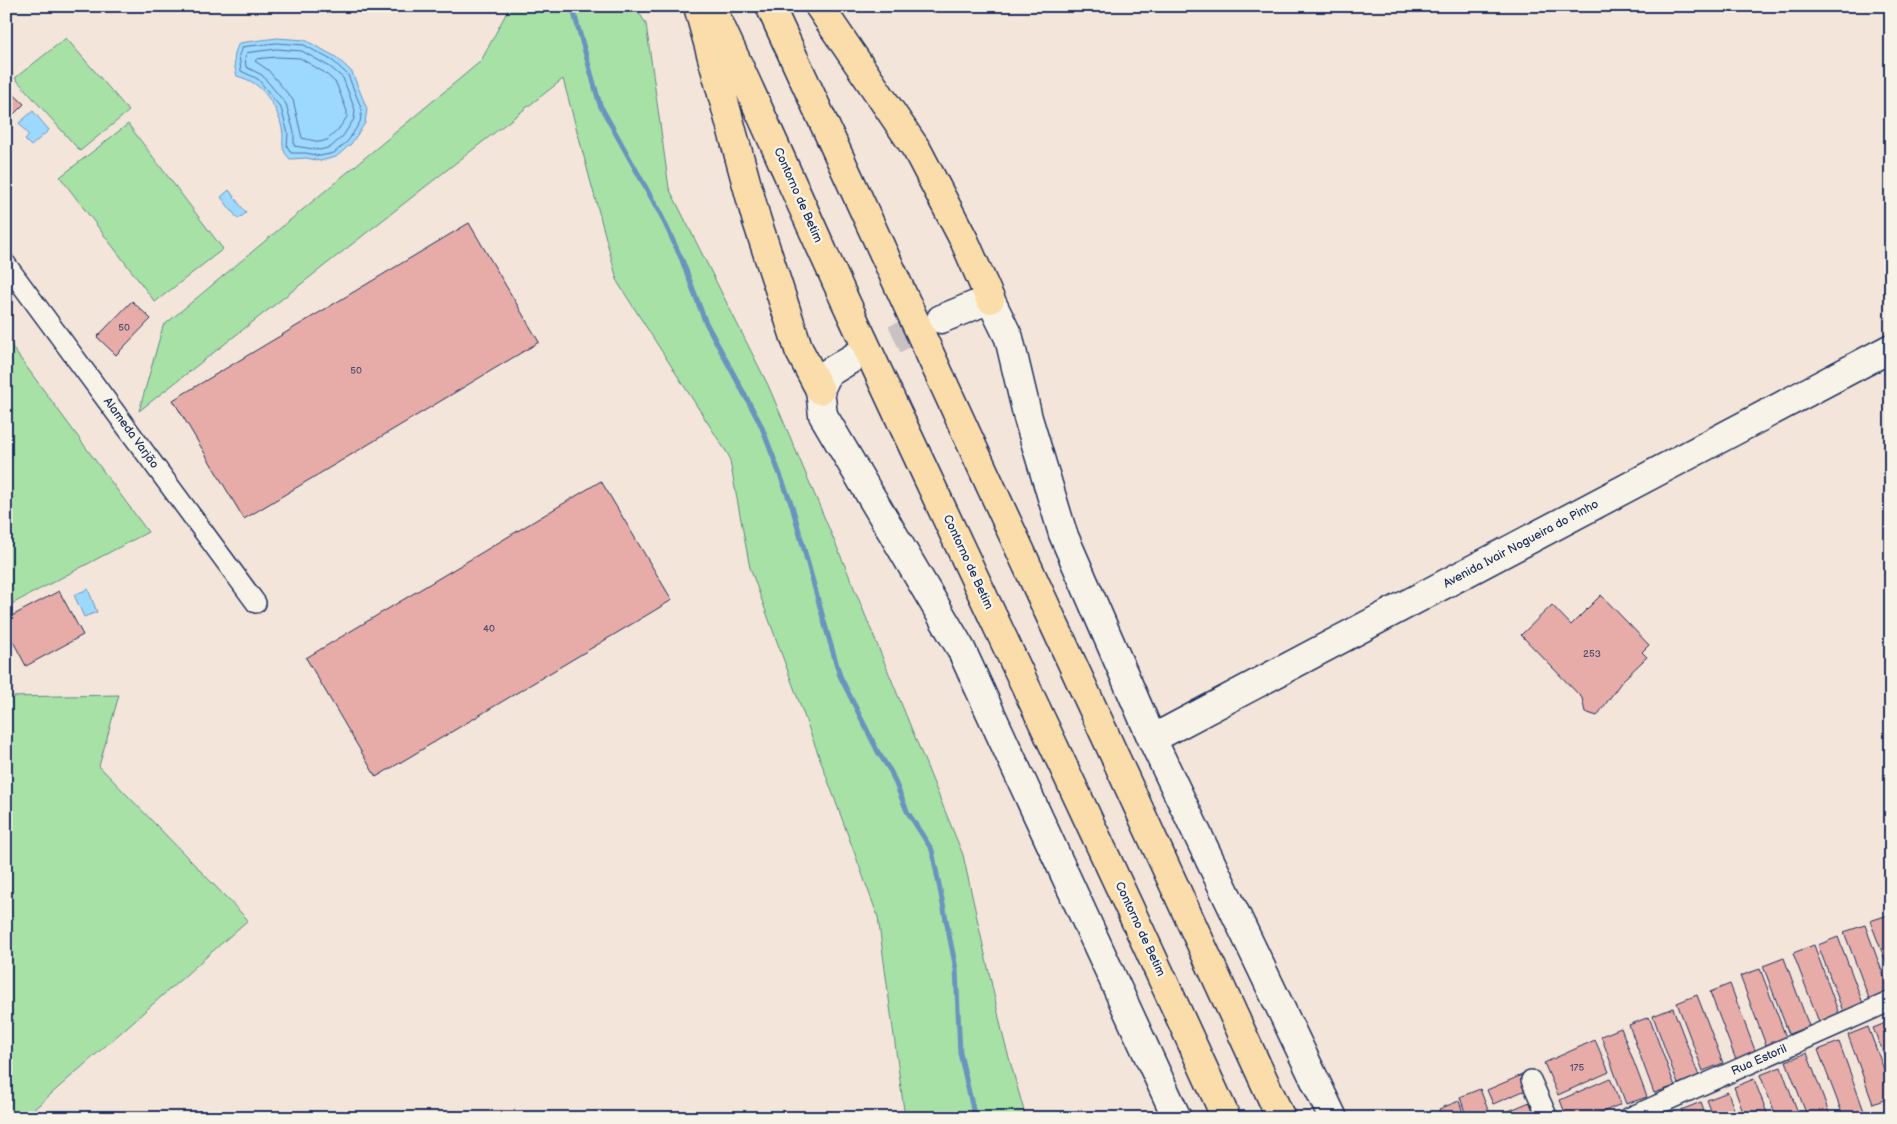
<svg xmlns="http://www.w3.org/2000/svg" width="1897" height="1124" viewBox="0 0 1897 1124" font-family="'Balsamiq Sans',sans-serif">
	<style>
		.green { fill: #a7e1a6; stroke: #618882 }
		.water { fill: #9dd8fe; stroke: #6994be }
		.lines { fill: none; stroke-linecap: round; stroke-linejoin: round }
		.shore { stroke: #4f739e; stroke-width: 1 }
		.stream { stroke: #6994be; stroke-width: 5 }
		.building { fill: #e7aca8; stroke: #1b2f5e }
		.secondary-tunnel { stroke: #c9c1c2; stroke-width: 28; stroke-dasharray: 28 14; stroke-linecap: butt }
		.street-casing { stroke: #1b2f5e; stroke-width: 22 }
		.secondary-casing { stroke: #1b2f5e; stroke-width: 31 }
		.highway-casing { stroke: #1b2f5e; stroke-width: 31 }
		.street { stroke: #f7f3e8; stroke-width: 19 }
		.secondary { stroke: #f7f3e8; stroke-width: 28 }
		.highway { stroke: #fbddab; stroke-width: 28 }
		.labels { text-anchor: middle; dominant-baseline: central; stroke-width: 4.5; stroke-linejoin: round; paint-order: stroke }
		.number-label { font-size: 10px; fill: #4e4e70 }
		.street-label { font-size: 12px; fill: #1b2f5e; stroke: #f7f3e8 }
	</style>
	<rect width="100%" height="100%" fill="#f4e5db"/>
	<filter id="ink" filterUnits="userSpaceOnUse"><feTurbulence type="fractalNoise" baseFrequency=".02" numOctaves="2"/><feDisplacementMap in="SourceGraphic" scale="10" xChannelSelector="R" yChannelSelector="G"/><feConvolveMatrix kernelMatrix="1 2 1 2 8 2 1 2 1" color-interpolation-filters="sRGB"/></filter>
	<g filter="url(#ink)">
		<path class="green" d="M 510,6 L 635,6 L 646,24 L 669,188 L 768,385 L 848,573 L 963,855 L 1004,1040 L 1026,1118 L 905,1118 L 878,917 L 750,568 L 729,456 L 618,283 L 563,79 L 139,411 L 163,326 L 481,61 Z
			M 66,38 L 129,111 L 80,151 L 15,78 Z
			M 128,124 L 223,249 L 155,302 L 60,177 Z
			M 6,339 L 148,532 L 6,607 Z
			M 119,695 L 99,766 L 248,920 L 24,1118 L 6,1118 L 6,697 Z"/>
		<path class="water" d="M 277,38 L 305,40 L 336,57 L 352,72 L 367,109 L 365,123 L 351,144 L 336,157 L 320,161 L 306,158 L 290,159 C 281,150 283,146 283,134 C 281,116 270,95 255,84 C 250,80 243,78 237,76 C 233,63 233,55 239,43 Z
			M 33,111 L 49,130 L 31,146 L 25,140 L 29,136 L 19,123 Z
			M 229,190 L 246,213 L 238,219 L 221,197 Z
			M 88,589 L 97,612 L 84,617 L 74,595 Z"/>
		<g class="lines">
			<path class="shore" d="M 277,43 L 304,45 L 333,61 L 348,75 L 362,110 L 360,122 L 348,141 L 334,153 L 320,156 L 306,153 L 291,153 L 287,146 L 288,133 L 281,108 L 258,79 L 241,71 L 239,55 L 243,47 Z
				M 277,49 L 302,51 L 330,67 L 343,78 L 355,110 L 354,119 L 343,136 L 331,147 L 320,150 L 294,146 L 294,132 L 286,104 L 262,75 L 246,67 L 245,57 L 247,53 Z
				M 277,57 L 300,58 L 325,73 L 336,83 L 347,111 L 347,117 L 337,131 L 327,140 L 320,142 L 302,138 L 293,100 L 268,70 L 255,61 L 257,59 Z"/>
			<path class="stream" d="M 572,6 L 600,105 L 661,215 L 682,260 L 705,321 L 761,425 L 792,506 L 825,625 L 840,676 L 878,752 L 891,772 L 907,811 L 932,850 L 956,969 L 960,1053 L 975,1118"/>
		</g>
		<path class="building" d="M 6,87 L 24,104 L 6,122 Z
			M 469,223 L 539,342 L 244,519 L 173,400 Z
			M 132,301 L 151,319 L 116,355 L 97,337 Z
			M 601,481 L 672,600 L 376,777 L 306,658 Z
			M 59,591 L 83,635 L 26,666 L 6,628 L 6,619 Z
			M 1601,595 L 1649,645 L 1642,652 L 1647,657 L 1622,681 L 1597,716 L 1585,712 L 1582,698 L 1521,635 L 1552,605 L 1571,625 Z
			M 1891,914 L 1891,975 L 1870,921 Z
			M 1865,925 L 1890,993 L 1870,1001 L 1844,932 Z
			M 1838,937 L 1864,1006 L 1844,1014 L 1818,945 Z
			M 1814,945 L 1839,1014 L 1819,1022 L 1793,953 Z
			M 1784,958 L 1809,1026 L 1789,1034 L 1763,966 Z
			M 1760,969 L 1786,1037 L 1766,1045 L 1740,976 Z
			M 1730,984 L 1756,1053 L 1736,1060 L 1710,992 Z
			M 1697,995 L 1723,1063 L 1703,1071 L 1677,1003 Z
			M 1673,1008 L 1699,1076 L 1678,1084 L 1653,1016 Z
			M 1649,1017 L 1675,1086 L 1654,1093 L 1629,1025 Z
			M 1891,1021 L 1891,1071 L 1873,1028 Z
			M 1868,1027 L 1891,1088 L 1891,1097 L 1873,1104 L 1848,1035 Z
			M 1621,1028 L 1647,1097 L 1626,1104 L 1601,1036 Z
			M 1595,1040 L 1609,1072 L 1558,1095 L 1544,1063 Z
			M 1839,1042 L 1864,1111 L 1846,1118 L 1844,1118 L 1818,1050 Z
			M 1807,1053 L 1831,1118 L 1808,1118 L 1786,1061 Z
			M 1781,1067 L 1800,1118 L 1777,1118 L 1760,1075 Z
			M 1522,1075 L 1528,1089 L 1493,1104 L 1487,1090 Z
			M 1610,1078 L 1621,1104 L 1589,1118 L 1567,1118 L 1560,1100 Z
			M 1754,1079 L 1769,1118 L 1745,1118 L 1734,1087 Z
			M 1480,1089 L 1491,1118 L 1467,1118 L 1460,1097 Z
			M 1728,1092 L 1737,1118 L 1714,1118 L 1707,1100 Z
			M 1459,1101 L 1465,1118 L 1442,1118 L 1439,1109 Z
			M 1532,1101 L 1538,1115 L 1532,1118 L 1497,1118 L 1497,1116 Z
			M 1701,1102 L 1707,1118 L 1684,1118 L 1681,1110 Z
			M 1891,1107 L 1891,1118 L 1876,1118 L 1874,1115 Z
			M 1677,1113 L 1679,1118 L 1665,1118 Z
			M 1867,1113 L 1869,1118 L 1857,1118 Z"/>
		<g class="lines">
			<path class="secondary-tunnel" d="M 856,356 L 940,319"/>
			<g class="street-casing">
				<path id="street" d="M 6,264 L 256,603
					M 1531,1080 L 1548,1118
					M 1628,1118 L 1891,1001"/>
			</g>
			<g class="secondary-casing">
				<path id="secondary" d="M 941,319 L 990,299 L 1009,338 L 1028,418 L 1063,534 L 1152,739 L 1333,1118
					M 856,356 L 828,373 L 820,390 L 823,415 L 961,649 L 1177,1118
					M 1152,739 L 1891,348"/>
			</g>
			<g class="highway-casing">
				<path id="highway" d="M 711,6 C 760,110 806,216 854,320 C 977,586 1105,850 1226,1118
					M 770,6 L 1281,1118
					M 819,6 L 917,150 L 964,240 L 990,299
					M 699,10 L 756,218 L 799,350 L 820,390"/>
			</g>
			<use href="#street" class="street"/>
			<use href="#secondary" class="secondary"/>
			<use href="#highway" class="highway"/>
		</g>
	</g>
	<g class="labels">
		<g class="number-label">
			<text x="124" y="328">50</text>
			<text x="356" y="371">50</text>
			<text x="489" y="629">40</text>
			<text x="1592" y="654">253</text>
			<text x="1577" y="1068">175</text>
		</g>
		<g class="street-label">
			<text transform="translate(798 195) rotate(66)">Contorno de Betim</text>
			<text transform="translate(131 433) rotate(54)">Alameda Varjão</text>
			<text transform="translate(1521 544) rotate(-28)">Avenida Ivair Nogueira do Pinho</text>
			<text transform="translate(968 562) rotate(65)">Contorno de Betim</text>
			<text transform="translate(1140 929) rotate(65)">Contorno de Betim</text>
			<text transform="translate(1759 1060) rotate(-24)">Rua Estoril</text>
		</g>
	</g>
	<rect width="1897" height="1124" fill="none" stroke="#f7f3e8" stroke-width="25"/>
	<rect x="12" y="12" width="1872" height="1099" fill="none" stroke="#1b2f5e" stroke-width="2" filter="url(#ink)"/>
</svg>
